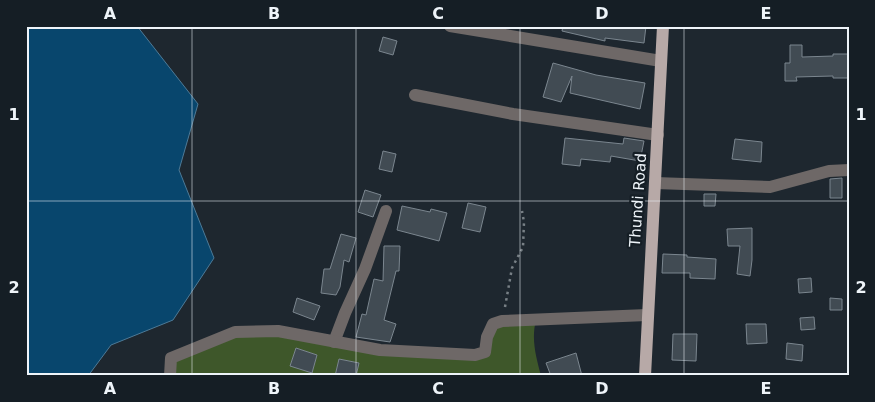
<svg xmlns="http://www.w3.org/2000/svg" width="875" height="402" viewBox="0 0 875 402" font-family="'DejaVu Sans',sans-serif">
	<rect width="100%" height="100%" fill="#1e272f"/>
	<!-- green -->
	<path fill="#3e572a" d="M536,320C531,340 536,356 541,376H170L171,358L235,332L334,342L485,352L493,324Z"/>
	<!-- water -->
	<polygon fill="#08466d" stroke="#4d7a97" points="26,26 137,26 198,104 179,170 214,258 173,320 111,345 88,376 26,376"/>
	<!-- building -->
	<g fill="#414b53" stroke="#7b868f">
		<polygon points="563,26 646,26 644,43 605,38 605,41 562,31"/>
		<polygon points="383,37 397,41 393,55 379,51"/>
		<polygon points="790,45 802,45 802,57 833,56 833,54 849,54 849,78 833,78 833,76 796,77 797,81 785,81 785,63 790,63"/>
		<polygon points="553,63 596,75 645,83 640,109 570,93 572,76 561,102 543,97"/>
		<polygon points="565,138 623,144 624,138 644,141 640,161 611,156 610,162 581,159 580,166 562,164"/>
		<polygon points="735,139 762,142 761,162 732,159"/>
		<polygon points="383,151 396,154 392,172 379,169"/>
		<polygon points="842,178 842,198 830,198 830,179"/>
		<polygon points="365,190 381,195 373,217 358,212"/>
		<polygon points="704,194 716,194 715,206 704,206"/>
		<polygon points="468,203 486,207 480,232 462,228"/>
		<polygon points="402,206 430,212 431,209 447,213 439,241 397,230"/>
		<polygon points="752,228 752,260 750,276 737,274 740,246 728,246 727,229"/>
		<polygon points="341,234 356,238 349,262 344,260 340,287 336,295 321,293 324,269 330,269"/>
		<polygon points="384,246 400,246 399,271 396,271 384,320 396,324 390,342 356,337 362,314 366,315 374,279 383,281"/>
		<polygon points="663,254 687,255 687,257 716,259 715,279 690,278 690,273 662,273"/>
		<polygon points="811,278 812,292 799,293 798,279"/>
		<polygon points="297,298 320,306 314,320 293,312"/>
		<polygon points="830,298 842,299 842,310 830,310"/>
		<polygon points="814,317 815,329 801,330 800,318"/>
		<polygon points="746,324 766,324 767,343 747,344"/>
		<polygon points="673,334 697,334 696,361 672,360"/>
		<polygon points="787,343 803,345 802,361 786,359"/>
		<polygon points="296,348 317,355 312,373 290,366"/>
		<polygon points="576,353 582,376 551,376 546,363"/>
		<polygon points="339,359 359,363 356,376 335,376"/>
	</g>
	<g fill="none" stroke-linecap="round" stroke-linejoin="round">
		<!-- path -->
		<polyline stroke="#788086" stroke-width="2.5" stroke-dasharray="2.5 4" stroke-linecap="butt" points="505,307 512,268 523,247 524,222 522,211"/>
		<!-- minor -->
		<g stroke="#6e6867" stroke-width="12">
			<polyline points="450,26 661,61"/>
			<polyline points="415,95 513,114 658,135"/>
			<polyline points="655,183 770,187 829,171 849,170"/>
			<polyline points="334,342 345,313 365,269 386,211"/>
			<polyline points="170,376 171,358 235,332 278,331 380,350 475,355 485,352 487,337 493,324 502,321 647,315"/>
		</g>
		<!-- major -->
		<polyline stroke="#b7a9a7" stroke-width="12" points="645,376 663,26"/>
	</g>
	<!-- grid -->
	<path fill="none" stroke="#eef4f9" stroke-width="1" stroke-opacity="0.55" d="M192,26V376M356,26V376M520,26V376M684,26V376M26,201H849"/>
	<g text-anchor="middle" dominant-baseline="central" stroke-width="4.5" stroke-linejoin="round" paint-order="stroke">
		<!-- street labels -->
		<g font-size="15" fill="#eef4f9" stroke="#151e25">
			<text transform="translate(638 200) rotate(-86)">Thundi Road</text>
		</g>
	</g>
	<!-- border -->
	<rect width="875" height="402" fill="none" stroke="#151e25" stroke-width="55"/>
	<rect x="28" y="28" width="820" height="346" fill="none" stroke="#eef4f9" stroke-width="2"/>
	<g font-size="16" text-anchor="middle" font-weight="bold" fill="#eef4f9">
		<text x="110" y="19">A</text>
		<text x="274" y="19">B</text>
		<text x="438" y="19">C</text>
		<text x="602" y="19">D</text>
		<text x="766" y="19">E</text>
		<text x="14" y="120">1</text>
		<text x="861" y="120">1</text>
		<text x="14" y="293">2</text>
		<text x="861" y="293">2</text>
		<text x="110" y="394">A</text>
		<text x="274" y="394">B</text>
		<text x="438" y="394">C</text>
		<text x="602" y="394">D</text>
		<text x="766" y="394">E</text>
	</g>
</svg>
